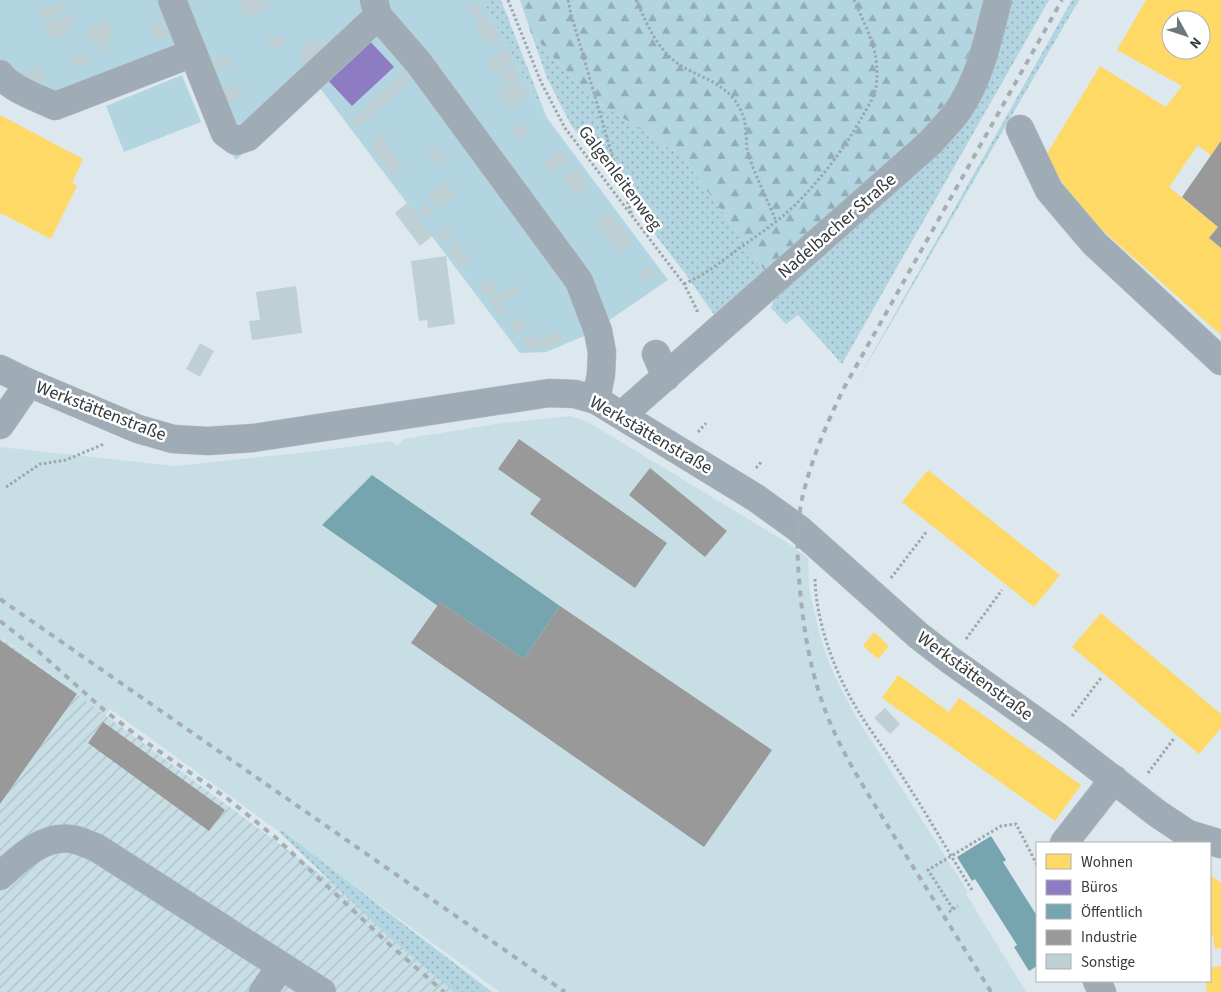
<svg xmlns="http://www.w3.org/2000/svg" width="1221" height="992" viewBox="0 0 1221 992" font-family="'Source Sans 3',sans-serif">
	<defs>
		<pattern id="industrial-furrows" width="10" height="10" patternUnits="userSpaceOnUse" patternTransform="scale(1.25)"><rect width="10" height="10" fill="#c8dee5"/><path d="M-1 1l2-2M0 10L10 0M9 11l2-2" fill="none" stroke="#acbfc6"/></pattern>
		<pattern id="grass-dots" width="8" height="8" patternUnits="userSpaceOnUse" patternTransform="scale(1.25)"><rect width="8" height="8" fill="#b2d5e1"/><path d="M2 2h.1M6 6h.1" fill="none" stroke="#91aeb8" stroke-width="1.8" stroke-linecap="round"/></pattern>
		<pattern id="forest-firs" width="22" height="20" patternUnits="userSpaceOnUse" patternTransform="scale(1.25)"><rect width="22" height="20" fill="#b2d5e1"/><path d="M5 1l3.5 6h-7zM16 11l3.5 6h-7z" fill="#91aeb8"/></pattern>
	</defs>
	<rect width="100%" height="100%" fill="#dce8ed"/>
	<!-- built -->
	<polygon fill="#c8dee5" points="571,416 588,422 788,543 808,558 809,587 814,612 825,653 839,685 856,717 968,892 966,894 1026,992 500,992 110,709 105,715 0,636 0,447 175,466 318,451 391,441 397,446 403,439 502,423"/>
	<!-- industrial -->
	<polygon fill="url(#industrial-furrows)" points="0,637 105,715 480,992 0,992"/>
	<!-- grass -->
	<g fill="url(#grass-dots)">
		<polygon points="482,0 501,0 547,118"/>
		<polygon points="1009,0 1049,0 842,364 798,315 786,324 771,308 775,298 896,188"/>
		<polygon points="1072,0 1079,0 852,390"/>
		<polygon points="531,33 589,96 682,156 765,271 715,316 684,272 571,125 547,78"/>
		<polygon points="281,830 492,992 454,992 388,936 279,832"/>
	</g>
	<!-- forest -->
	<path fill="url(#forest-firs)" d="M520,0H985C978,25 973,53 962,77C942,119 894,158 860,189C828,216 796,244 765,271L682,156L589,96L531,33Z"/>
	<!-- garden -->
	<g fill="#b2d5e1">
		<polygon points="0,0 482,0 547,118 668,280 589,334 546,352 520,353 317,84 236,160 217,132 187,60 53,111 0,82"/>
		<polygon points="182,75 201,122 124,152 106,106"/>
	</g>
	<!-- homes -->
	<g fill="#ffd966" fill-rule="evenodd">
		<path d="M1146,0H1221V141L1211,156L1198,145L1169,187L1218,227L1209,238L1221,248V335L1083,213L1045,157L1100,66L1166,107L1182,86L1117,50ZM1171,20H1201V50H1171Z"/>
		<polygon points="0,115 83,159 72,183 77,186 51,239 0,213"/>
		<polygon points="928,470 1060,575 1034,607 902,502"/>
		<polygon points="1101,613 1221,714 1221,728 1199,754 1072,647"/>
		<polygon points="874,632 889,646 878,659 863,646"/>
		<polygon points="898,675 949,712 959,698 1081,785 1055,821 882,698"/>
		<polygon points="1210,874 1221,883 1221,948 1215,949 1213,936 1210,934"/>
		<polygon points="1221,966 1221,992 1207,992 1206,981 1210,981 1210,968"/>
	</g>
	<!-- offices -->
	<polygon fill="#8e7cc3" points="366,37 394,67 352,106 324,76 338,72 356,56 351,50"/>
	<!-- public -->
	<g fill="#76a5af">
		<polygon points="372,475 560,606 524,659 440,602 438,606 322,525"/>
		<polygon points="991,836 1006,860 1003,862 1037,916 1037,966 1029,971 1014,947 1017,945 979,885 975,879 972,881 957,857"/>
	</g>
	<!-- industry -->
	<g fill="#999">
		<polygon points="1221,141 1221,248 1209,238 1218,227 1182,197"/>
		<polygon points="519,439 667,543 635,588 530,514 541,499 498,469"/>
		<polygon points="650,468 727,531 705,557 629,495"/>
		<polygon points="440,602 524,659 560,606 772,750 704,847 411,643"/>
		<polygon points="0,640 77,694 0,804"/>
		<polygon points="103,722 225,810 209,831 88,743"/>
	</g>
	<!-- building -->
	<g fill="#bed0d4">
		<polygon points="238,0 264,0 268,9 246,18"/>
		<polygon points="475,1 501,37 489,45 476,28 480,25 467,7"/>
		<polygon points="63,2 66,9 44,20 38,8 51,3 53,7"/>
		<polygon points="71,14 75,24 67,27 70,34 50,40 45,24"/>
		<polygon points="173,18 172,36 156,41 151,26"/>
		<polygon points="107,20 113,37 109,39 111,43 106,45 108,51 101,54 97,43 92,45 85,29"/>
		<polygon points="281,34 285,44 271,50 267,40"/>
		<polygon points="313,37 326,50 305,71 300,50"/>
		<polygon points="505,49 513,60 495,73 487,62"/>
		<polygon points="84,51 89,62 73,68 69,56"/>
		<polygon points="230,55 233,65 216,71 213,61"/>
		<polygon points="512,65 519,76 505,86 498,76"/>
		<polygon points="40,66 45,80 27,87 22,73"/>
		<polygon points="411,66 418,73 358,128 351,121"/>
		<polygon points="517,79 529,95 509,110 498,94"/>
		<polygon points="237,83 243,96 220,107 215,94"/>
		<polygon points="522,123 529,132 519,140 512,130"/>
		<polygon points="381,135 388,145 387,146 403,169 393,177 369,144"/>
		<polygon points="437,147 446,159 436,166 427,155"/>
		<polygon points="561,150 569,160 552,173 544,162"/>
		<polygon points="576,167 590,185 576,196 562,177"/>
		<polygon points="446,181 456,196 439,209 428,194"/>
		<polygon points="426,202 433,213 425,219 418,209"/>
		<polygon points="407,203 432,236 420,246 395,213"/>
		<polygon points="609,211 633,242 619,253 594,223"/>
		<polygon points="446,225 454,235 444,243 436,233"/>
		<polygon points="457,242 472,262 462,269 448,250"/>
		<polygon points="446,256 455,324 428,328 427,320 419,321 411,261"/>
		<polygon points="649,265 656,273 645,282 638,274"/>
		<polygon points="489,279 497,290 485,297 478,286"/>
		<polygon points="516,285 519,291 500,303 507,313 500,318 488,299 503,289 505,292"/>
		<polygon points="296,286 302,333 252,340 249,321 260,320 256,292"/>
		<polygon points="520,317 526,328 515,335 509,324"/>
		<polygon points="559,331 564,342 541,350 540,347 528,352 522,337 535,332 538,340"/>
		<polygon points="200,343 214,351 200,377 186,369"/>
		<polygon points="885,708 900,724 890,734 874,718"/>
	</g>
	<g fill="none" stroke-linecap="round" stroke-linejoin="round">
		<!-- minor casing -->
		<g stroke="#bcc5c8" stroke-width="29">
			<g id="minor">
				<polyline points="172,0 225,133 236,141 248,137 378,16"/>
				<polyline points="374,0 378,16 418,62 579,281 598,331 602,352 601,374 596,400"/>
				<path d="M0,74C11,89 38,98 55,106L193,53"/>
				<polyline points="1020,129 1049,190 1094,243 1221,361"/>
				<polyline points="656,354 666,377"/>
				<polyline points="0,369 29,383"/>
				<path d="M622,415L931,142C940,131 951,121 959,109C981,76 988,38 998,0"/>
				<polyline points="0,425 29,383 138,429 173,439 208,441 253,438 549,393 575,394 596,400 756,498 799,529 919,636 950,660 1057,736 1158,814 1188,834 1221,844"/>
				<polyline points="1064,843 1114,779"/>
				<path d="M0,876C20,858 43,835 71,839C80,840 89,845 97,848L322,992"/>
				<polyline points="1097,981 1102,992"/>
				<polyline points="263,992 281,966"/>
			</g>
		</g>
		<!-- path -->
		<g stroke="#9ca7ad" stroke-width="3" stroke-dasharray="2.5 2.5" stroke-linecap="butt">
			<polyline points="508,0 541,82 565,128 684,284 697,310 697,314"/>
			<polyline points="568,0 571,14 612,155 632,215"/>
			<path d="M636,0C647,24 657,50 680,65C697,76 718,81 732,97C742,109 746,120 746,135C747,141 746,148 748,154C756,177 767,199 776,221"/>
			<path d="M684,284C705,275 722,261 741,247C755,237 770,227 784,215C812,191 844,150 862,117C867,108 874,98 876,87C881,53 867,30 854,0"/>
			<polyline points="698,432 706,423"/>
			<polyline points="756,468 762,461"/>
			<polyline points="6,487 40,464 66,460 104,444"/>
			<polyline points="891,578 927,531"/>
			<path d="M815,579C816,617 830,659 848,693C862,720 881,744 898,770C924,809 947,850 972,890"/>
			<polyline points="966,639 1002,590"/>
			<polyline points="1072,716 1101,678"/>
			<polyline points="1148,773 1175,737"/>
			<polyline points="953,909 928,870 1001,826 1016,824 1037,865"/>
			<polyline points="949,912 958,906"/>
		</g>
		<!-- minor -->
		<use href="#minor" stroke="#9facb5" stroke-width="28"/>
		<!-- rail -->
		<g stroke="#a4aeb4" stroke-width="4" stroke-dasharray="6 6" stroke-linecap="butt">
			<polyline points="0,599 565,992"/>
			<polyline points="0,621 38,651 104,710 140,738 228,799 275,837 391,946 444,992"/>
			<path d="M991,992C958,938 924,885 891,831C868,794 843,756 827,715C811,675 804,633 800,590C797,560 796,528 802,499C811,460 827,422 845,386L1062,0"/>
		</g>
	</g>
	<g text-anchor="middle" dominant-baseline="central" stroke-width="5" stroke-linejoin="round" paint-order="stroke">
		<!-- street labels -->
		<g font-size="18" fill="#333b3e" stroke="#fff">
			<text transform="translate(620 178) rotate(53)">Galgenleitenweg</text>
			<text transform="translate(837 226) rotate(-41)">Nadelbacher Straße</text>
			<text transform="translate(101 411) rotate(21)">Werkstättenstraße</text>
			<text transform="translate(651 435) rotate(30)">Werkstättenstraße</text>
			<text transform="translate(975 676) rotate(36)">Werkstättenstraße</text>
		</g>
	</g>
	<!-- legend -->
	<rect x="1036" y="842" width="175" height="140" fill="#ffffff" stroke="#adb1b2"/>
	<rect x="1046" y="854" width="25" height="15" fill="#ffd966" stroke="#adb1b2"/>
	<text x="1081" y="867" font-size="15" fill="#333b3e">Wohnen</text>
	<rect x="1046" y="880" width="25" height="15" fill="#8e7cc3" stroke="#adb1b2"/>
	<text x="1081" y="892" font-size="15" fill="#333b3e">Büros</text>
	<rect x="1046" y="904" width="25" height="15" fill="#76a5af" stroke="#adb1b2"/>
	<text x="1081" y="917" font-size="15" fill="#333b3e">Öffentlich</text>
	<rect x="1046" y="930" width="25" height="15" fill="#999999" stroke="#adb1b2"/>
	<text x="1081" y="942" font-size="15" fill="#333b3e">Industrie</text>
	<rect x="1046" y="954" width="25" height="15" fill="#bed0d4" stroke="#adb1b2"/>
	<text x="1081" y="967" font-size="15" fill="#333b3e">Sonstige</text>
	<!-- north arrow -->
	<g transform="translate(1186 35) rotate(130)"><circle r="24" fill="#ffffff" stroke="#adb1b2"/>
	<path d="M0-4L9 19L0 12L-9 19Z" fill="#6e787b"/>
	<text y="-8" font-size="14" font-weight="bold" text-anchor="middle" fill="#333b3e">N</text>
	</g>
</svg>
